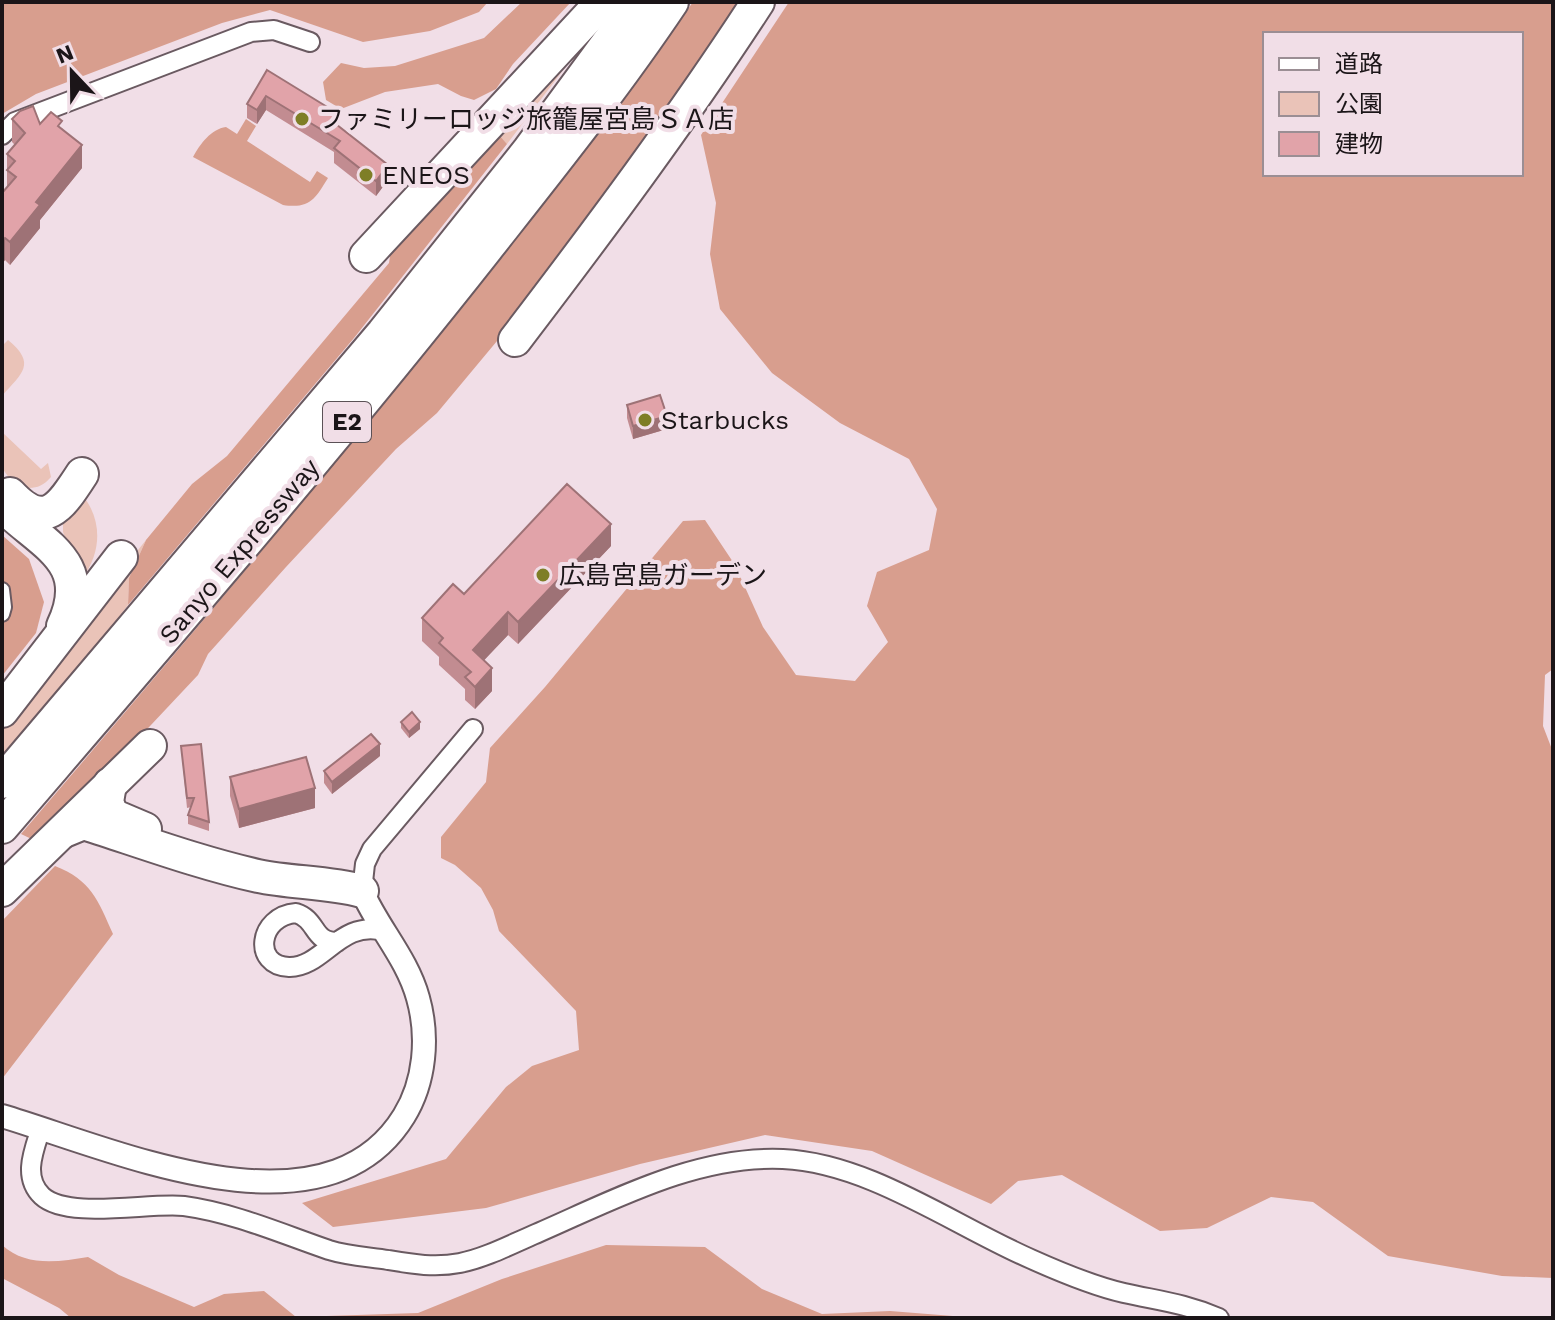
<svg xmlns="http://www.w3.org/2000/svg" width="1555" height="1320" viewBox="0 0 1555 1320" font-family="'Work Sans','Noto Sans JP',sans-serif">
	<rect width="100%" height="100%" fill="#f1dee7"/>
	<!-- green -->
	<g fill="#eac3b8">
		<polygon points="564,56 570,61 507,144 500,136 488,138"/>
		<path d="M8,340C37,364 22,373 2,396L4,373L2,370V346Z"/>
		<path d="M2,432L41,469L48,463L51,477C40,490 30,489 15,486L2,468Z"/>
		<path d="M81,493C103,520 102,551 82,579L63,532V517Z"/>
		<polygon points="146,540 129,578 128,605 69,683 2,759 2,720"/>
	</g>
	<!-- forest -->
	<g fill="#d89e8e" fill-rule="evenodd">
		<polygon points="2,2 488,2 479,12 430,31 363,42 270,10 222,23 36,94 2,114"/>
		<polygon points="522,2 571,2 513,64 496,89 474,100 461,96 438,84 385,92 341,109 326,100 323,82 341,63 364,68 395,66 484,38"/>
		<path d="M693,2H749L650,146L497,341L437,413L396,449L286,567L208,654L198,675L40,843L21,834C253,563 484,292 693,2Z"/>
		<path d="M789,2H1553V669L1545,675L1543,726L1553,752V1278L1502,1276L1388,1256L1313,1202L1271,1197L1207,1228L1160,1231L1062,1175L1018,1181L991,1204L872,1151L765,1135L640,1164L486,1208L333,1227L302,1203L446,1159L506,1087L532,1066L579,1050L576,1011L499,931L493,910L481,888L455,865L441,858V837L486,782L490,748L545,687L683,521L705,520L735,565L763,627L796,675L855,681L888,642L867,606L877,572L929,550L937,509L909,459L840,423L772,373L720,309L710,254L716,203L701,135ZM1521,34V174H1265V34Z"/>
		<path d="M246,119L256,126L247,141L310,182L317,171L328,178C315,199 310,209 283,205L193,157C200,144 211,129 226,127L237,134Z"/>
		<polygon points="500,136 507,144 354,338 128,605 129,578 146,540 192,484 227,456 389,263 392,243 488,138"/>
		<polygon points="2,535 29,559 44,602 36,633 2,676"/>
		<path d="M55,866C91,880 98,900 113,934L2,1079V921Z"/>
		<path d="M2,1245C26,1267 58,1262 88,1257L119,1275L194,1307L224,1294L264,1291L296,1317L418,1313L502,1279L606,1245L705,1247L762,1289L822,1314L890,1311L978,1318H71L59,1308L2,1278Z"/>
	</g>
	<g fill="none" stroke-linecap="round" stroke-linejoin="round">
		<!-- pedestrian casing -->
		<g stroke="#6a5a61" stroke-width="18">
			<polyline id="pedestrian" points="2,590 4,607 2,614"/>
		</g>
		<!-- minor casing -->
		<g stroke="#6a5a61" stroke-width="22">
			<g id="minor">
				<polyline points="2,135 15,122 251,32 274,30 310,42"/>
				<polyline points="362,891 365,864 372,849 473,729"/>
				<path d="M337,942C312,942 318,920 296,913C258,916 252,966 289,967C323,968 340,919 384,931"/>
				<path d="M41,1128C34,1150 22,1177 42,1196C68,1220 150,1202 184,1206C235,1213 282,1234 329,1250C348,1256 369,1257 388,1260C412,1264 435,1268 460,1263C485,1258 510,1245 533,1235C612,1201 695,1155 783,1159C869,1163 953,1225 1031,1259C1060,1272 1093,1286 1124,1293C1160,1301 1184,1303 1219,1318"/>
			</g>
		</g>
		<!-- tertiary casing -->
		<g stroke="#6a5a61" stroke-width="26">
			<path id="tertiary" d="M2,1116C111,1148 324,1246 404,1116C425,1082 429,1037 418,998C407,958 378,928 362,891"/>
		</g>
		<!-- motorway casing -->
		<g stroke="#6a5a61" stroke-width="36">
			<g id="motorway">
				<polyline points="366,256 602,2"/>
				<path d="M515,340C599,230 682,119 758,2"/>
				<path d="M10,494C45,531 60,508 82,474"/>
				<path d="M2,505C40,544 94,560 63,626"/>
				<polyline points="2,711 121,557"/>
				<polyline points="2,782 383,333 529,150 638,2"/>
				<polyline points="110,784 107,802 112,815 145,829"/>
				<path d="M2,827C166,636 331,446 487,248C550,168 615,87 672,2"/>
				<path d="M64,831L81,824H87C143,842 200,863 258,876C292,883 328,882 362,891"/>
				<polyline points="2,890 150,746"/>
			</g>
		</g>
		<!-- pedestrian -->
		<use href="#pedestrian" stroke="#fff" stroke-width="14"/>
		<!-- minor -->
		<use href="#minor" stroke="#fff" stroke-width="18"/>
		<!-- tertiary -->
		<use href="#tertiary" stroke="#fff" stroke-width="22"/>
		<!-- motorway -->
		<use href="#motorway" stroke="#fff" stroke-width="32"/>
	</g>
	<!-- wall -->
	<g fill="#c28c91">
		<polygon points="267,70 337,125 388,180 376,196 334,163 334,152 266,110 257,124 247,118 247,104"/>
		<polygon points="12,119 62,128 82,168 40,220 40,228 10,265 5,260 2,264 2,193 7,188 7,154 15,145 12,142"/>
		<polygon points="627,405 667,429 633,439 627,418"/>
		<polygon points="611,546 518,644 508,635 484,660 492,691 475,709 465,700 465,689 439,665 439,657 422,641 422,618"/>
		<polygon points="401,722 420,729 409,738 401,728"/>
		<polygon points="181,746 209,822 209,831 188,824 188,815 191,807 187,808"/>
		<polygon points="380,756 332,794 324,783 324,771"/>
		<polygon points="230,777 315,808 239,828 230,796"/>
	</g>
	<!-- shaded-wall -->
	<g fill="#9e7276">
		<polygon points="266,96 266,110 257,124 257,110"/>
		<polygon points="337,113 337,127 332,121"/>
		<polygon points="82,145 82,168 40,220 40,228 10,265 10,242 36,202"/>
		<polygon points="388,165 388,180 376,196 376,181"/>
		<polygon points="5,238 5,260 2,264 2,241"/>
		<polygon points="667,416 667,429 633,439 633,426"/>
		<polygon points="611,524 611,546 518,644 518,622"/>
		<polygon points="508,612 508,635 473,672 473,650"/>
		<polygon points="492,668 492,691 475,709 475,687"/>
		<polygon points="420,722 420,729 409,738 409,732"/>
		<polygon points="380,744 380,756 332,794 332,782"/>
		<polygon points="315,788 315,808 239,828 239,809"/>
	</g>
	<!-- building -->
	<g fill="#e1a3a9" stroke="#9e7276" stroke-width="2">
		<polygon points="267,70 337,113 332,121 388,165 376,181 334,148 340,141 266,96 257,110 247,104"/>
		<polygon points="33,106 40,124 51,112 62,121 58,126 82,145 36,202 40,205 10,242 5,238 2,241 2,193 16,177 7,170 15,161 7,154 25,133 12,119 20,111"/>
		<polygon points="660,395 667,416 633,426 627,405"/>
		<polygon points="567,484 611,524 518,622 508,612 473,650 492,668 475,687 465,677 471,672 439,643 443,638 422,618 453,584 464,594"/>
		<polygon points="412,712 420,722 409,732 401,722"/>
		<polygon points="371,734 380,744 332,782 324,771"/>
		<polygon points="201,744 209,822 188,815 194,798 187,798 181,746"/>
		<polygon points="306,757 315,788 239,809 230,777"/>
	</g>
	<!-- markers -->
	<g fill="#7e7e26" stroke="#f1dee7" stroke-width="3">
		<circle cx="302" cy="119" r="8"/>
		<circle cx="366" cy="175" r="8"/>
		<circle cx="645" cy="420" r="8"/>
		<circle cx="543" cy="575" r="8"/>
	</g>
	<g text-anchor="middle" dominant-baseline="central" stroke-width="8" stroke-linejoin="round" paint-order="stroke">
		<!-- shield labels -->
		<rect fill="#f1dee7" stroke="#5b5156" stroke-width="2" x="323" y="402" width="48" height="40" rx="6"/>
		<g font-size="24" font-weight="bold" fill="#1b1518">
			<text x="347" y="422">E2</text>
		</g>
		<!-- poi labels -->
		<g font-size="26" fill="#1b1518" stroke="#f1dee7" text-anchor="start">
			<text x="318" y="119">ファミリーロッジ旅籠屋宮島ＳＡ店</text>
			<text x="382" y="175">ENEOS</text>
			<text x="661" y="420">Starbucks</text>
			<text x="559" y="575">広島宮島ガーデン</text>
		</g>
		<!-- street labels -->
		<g font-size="26" fill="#1b1518" stroke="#f1dee7">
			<text transform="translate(239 551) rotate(-50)">Sanyo Expressway</text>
		</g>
	</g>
	<!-- border -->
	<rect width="1555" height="1320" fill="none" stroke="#1b1518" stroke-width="8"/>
	<!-- legend -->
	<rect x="1263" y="32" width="260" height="144" fill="#f1dee7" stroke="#9b8e94" stroke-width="2"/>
	<rect x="1279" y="58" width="40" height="12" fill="#ffffff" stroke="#9b8e94" stroke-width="2"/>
	<text x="1335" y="72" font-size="24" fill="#1b1518">道路</text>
	<rect x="1279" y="92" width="40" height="24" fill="#eac3b8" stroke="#9b8e94" stroke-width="2"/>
	<text x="1335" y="112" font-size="24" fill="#1b1518">公園</text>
	<rect x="1279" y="132" width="40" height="24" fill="#e1a3a9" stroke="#9b8e94" stroke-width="2"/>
	<text x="1335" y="152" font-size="24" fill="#1b1518">建物</text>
	<!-- north arrow -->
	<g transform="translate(72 72) rotate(338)" stroke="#f1dee7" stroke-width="6" paint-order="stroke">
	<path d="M0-6L14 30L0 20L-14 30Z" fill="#1b1518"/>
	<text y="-12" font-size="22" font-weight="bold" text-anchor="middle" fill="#1b1518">N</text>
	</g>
</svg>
